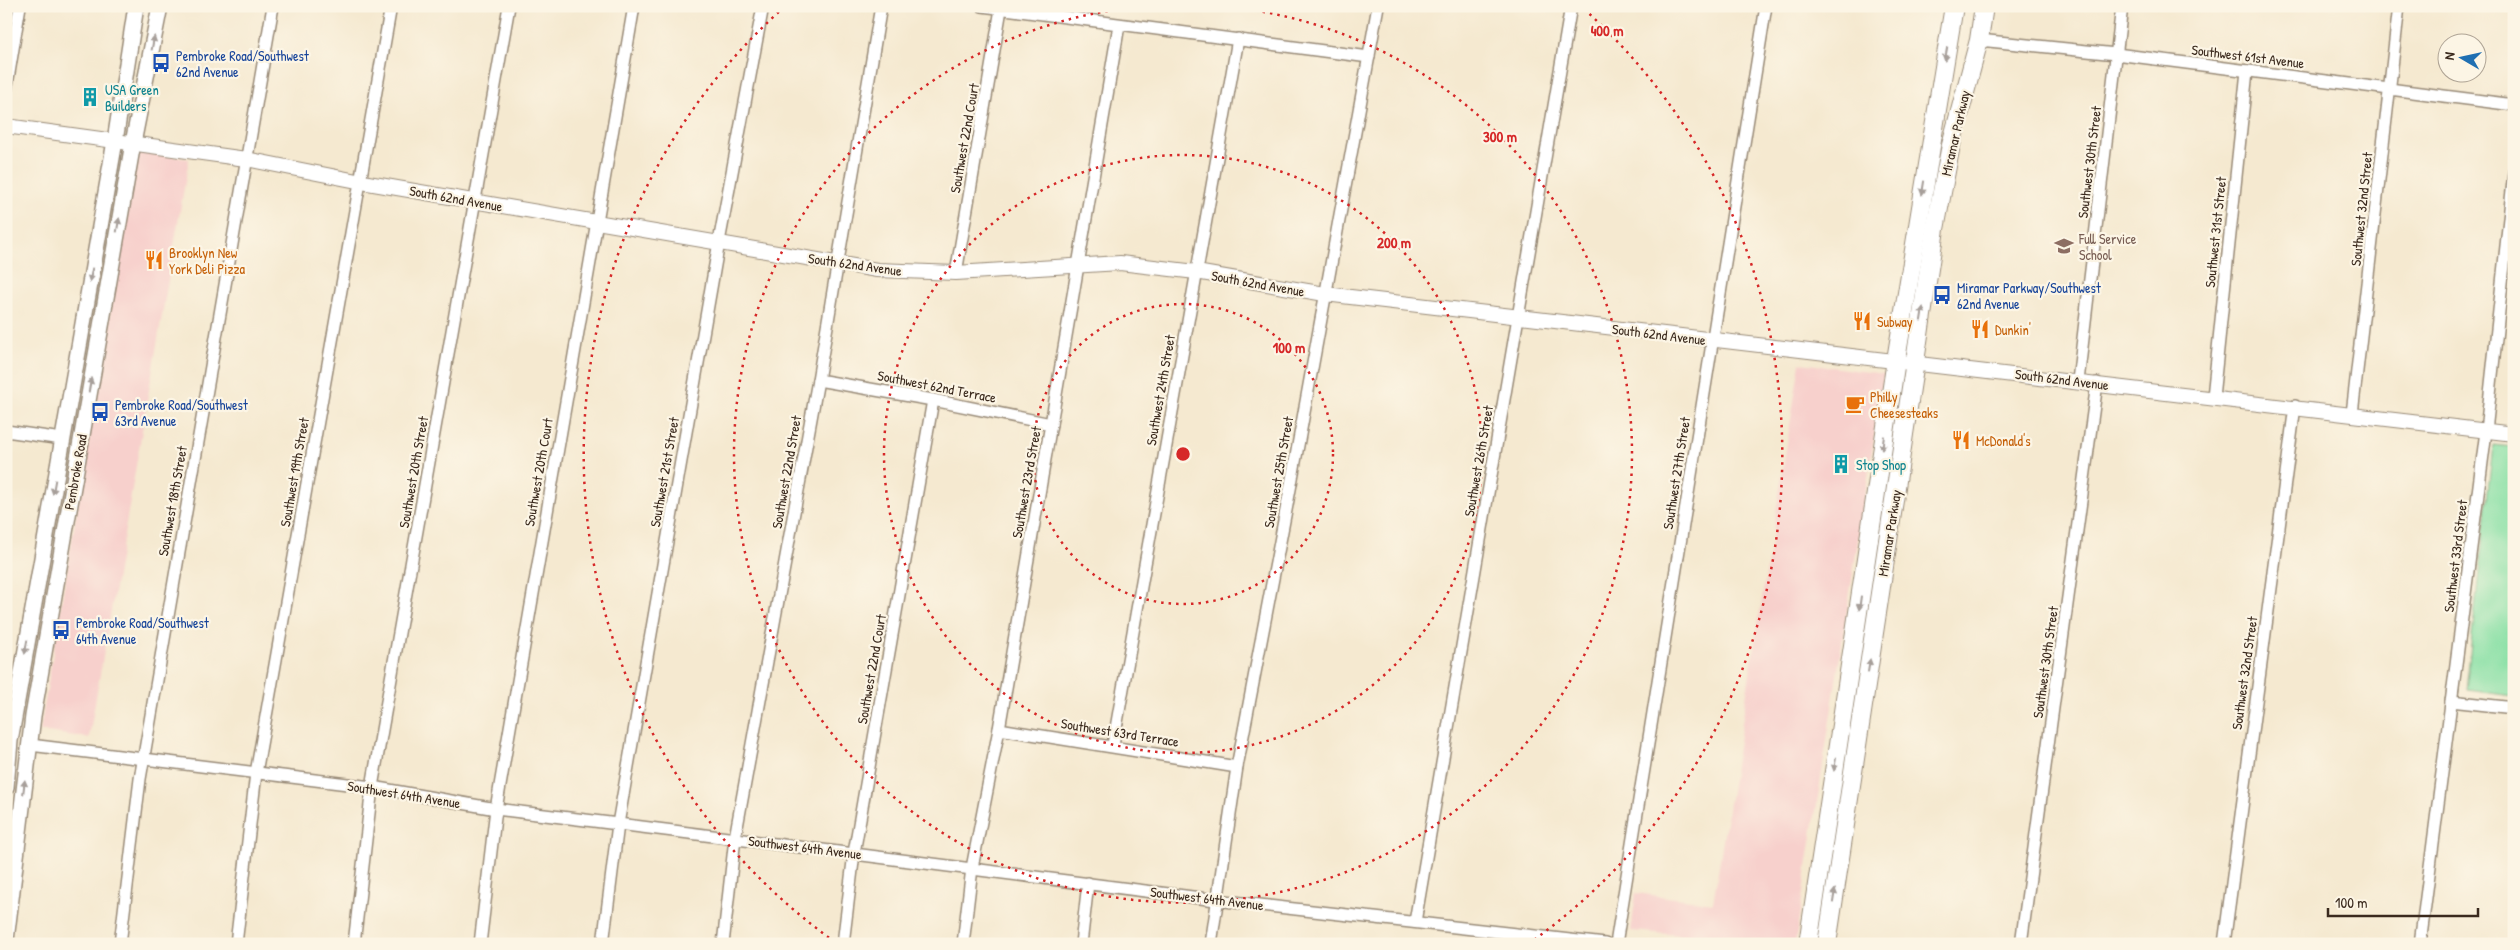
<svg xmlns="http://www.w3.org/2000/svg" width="2520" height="950" viewBox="0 0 2520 950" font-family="'Patrick Hand',sans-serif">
	<rect width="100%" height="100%" fill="#fcf5e5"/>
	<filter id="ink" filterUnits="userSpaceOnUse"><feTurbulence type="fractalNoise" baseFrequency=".02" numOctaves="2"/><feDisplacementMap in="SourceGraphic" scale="10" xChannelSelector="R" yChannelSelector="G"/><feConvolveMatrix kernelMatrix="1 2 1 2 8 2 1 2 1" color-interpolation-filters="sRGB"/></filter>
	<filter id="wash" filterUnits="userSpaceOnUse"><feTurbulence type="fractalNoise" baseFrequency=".0096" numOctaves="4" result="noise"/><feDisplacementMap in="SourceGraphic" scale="20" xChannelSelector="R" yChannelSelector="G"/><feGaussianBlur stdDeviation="1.12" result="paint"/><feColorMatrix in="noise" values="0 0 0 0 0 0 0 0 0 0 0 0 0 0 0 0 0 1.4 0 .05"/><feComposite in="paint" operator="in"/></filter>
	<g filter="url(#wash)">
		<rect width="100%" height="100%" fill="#f5e9d0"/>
		<!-- built -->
		<g fill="#f7d0cc">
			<polygon points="137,151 189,159 89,738 40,731"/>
			<polygon points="1800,363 1884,374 1795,944 1631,931 1636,893 1713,903"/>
		</g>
		<!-- green -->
		<polygon fill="#88e0a5" stroke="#628562" points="2493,445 2514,447 2514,696 2466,690"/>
	</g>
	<g filter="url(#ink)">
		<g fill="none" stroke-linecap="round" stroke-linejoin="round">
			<!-- minor casing -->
			<g stroke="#988a77" stroke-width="14">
				<g id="minor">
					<polyline points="982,6 1369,57"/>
					<polyline points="1979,40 2116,54 2514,105"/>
					<polyline points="6,91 20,6"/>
					<polyline points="956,273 1001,9"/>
					<polyline points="818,380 933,400 1051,424"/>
					<polyline points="2078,381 2122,6"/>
					<polyline points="2213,397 2247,71"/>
					<polyline points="2352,414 2399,6"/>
					<polyline points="6,431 62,439"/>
					<polyline points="2451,701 2514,708"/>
					<polyline points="999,729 1237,767"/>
					<polyline points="30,745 372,787 496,809 618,824 1216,900 1605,944"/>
					<polyline points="1113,745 1238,39"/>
					<polyline points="1415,922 1571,6"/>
					<polyline points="120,944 140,779 273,6"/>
					<polyline points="236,944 256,773 391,6"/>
					<polyline points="354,944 372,787 509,6"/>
					<polyline points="480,944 496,809 634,6"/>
					<polyline points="603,944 618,824 719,242 763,6"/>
					<polyline points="723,944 735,838 818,380 881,6"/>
					<polyline points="843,944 854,853 933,400"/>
					<polyline points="963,944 972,868 999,729 1119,25"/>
					<polyline points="1081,944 1088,883"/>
					<polyline points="1211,944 1237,767 1291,484 1378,6"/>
					<polyline points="1616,944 1766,6"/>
					<polyline points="2021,944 2097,383"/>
					<polyline points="2224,944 2295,406"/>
					<polyline points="2420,944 2486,431 2514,172"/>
				</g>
			</g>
			<!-- tertiary casing -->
			<g stroke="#988a77" stroke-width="16">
				<polyline id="tertiary" points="6,126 246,159 362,182 877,270 956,273 1120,263 1196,272 1325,294 2514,434"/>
			</g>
			<!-- secondary casing -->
			<g stroke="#988a77" stroke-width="18">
				<g id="secondary">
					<polyline points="6,787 10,741 115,141 136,6"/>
					<polyline points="6,940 33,716 133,143 160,6"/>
				</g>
			</g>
			<!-- primary casing -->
			<g stroke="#988a77" stroke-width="20">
				<g id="primary">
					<polyline points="1808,944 1896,360 1954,6"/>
					<polyline points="1827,944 1935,229 1951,145 1979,40 1984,6"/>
				</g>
			</g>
			<!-- minor -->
			<use href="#minor" stroke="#fff" stroke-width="11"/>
			<!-- tertiary -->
			<use href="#tertiary" stroke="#fff" stroke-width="14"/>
			<!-- secondary -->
			<use href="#secondary" stroke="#fff" stroke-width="15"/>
			<!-- primary -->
			<use href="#primary" stroke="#fff" stroke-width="18"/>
		</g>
		<!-- one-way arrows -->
		<defs><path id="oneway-solid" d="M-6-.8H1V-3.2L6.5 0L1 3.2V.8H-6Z" transform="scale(1.25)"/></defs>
		<g fill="#a79f9a">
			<use href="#oneway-solid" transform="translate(153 43) rotate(-79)"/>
			<use href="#oneway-solid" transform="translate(1946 54) rotate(100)"/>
			<use href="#oneway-solid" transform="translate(1923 188) rotate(99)"/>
			<use href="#oneway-solid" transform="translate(118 225) rotate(-80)"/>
			<use href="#oneway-solid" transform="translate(91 275) rotate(100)"/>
			<use href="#oneway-solid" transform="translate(1922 314) rotate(-81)"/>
			<use href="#oneway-solid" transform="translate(90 385) rotate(-80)"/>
			<use href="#oneway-solid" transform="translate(1883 443) rotate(98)"/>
			<use href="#oneway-solid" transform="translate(54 487) rotate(100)"/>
			<use href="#oneway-solid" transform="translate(1860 603) rotate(98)"/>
			<use href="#oneway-solid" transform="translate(26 647) rotate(100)"/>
			<use href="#oneway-solid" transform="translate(1869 666) rotate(-81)"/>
			<use href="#oneway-solid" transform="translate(1835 764) rotate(99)"/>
			<use href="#oneway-solid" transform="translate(24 787) rotate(-83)"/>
			<use href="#oneway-solid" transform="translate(1834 896) rotate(-81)"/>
		</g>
	</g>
	<!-- distance rings -->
	<g fill="none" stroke="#d62828" stroke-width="2.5" stroke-dasharray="2.5 5">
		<circle cx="1183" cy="454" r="150"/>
		<circle cx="1183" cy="454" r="299"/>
		<path d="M1218 6A449 449 0 1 1 1148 6"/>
		<path d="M835 942A599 599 0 0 1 782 9M1584 9A599 599 0 0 1 1531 942"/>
	</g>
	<!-- icons -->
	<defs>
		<g id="bus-bare" transform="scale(1.5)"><path d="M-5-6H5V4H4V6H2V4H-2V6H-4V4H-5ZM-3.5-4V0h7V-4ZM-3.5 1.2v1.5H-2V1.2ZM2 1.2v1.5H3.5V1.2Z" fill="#1a4fb4" stroke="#fcf5e5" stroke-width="2.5" paint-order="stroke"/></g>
		<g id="building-bare" transform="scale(1.5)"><path d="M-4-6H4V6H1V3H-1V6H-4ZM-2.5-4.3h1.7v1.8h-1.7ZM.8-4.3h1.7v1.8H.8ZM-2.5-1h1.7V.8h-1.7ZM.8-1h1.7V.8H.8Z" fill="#0f9aa8" stroke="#fcf5e5" stroke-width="2.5" paint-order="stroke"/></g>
		<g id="school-bare" transform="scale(1.5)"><path d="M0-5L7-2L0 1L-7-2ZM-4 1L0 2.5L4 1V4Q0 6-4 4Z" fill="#8d6e63" stroke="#fcf5e5" stroke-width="2.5" paint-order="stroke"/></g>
		<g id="restaurant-bare" transform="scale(1.5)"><path d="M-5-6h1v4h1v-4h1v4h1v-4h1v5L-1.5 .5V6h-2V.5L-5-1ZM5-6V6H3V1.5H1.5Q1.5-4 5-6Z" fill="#e8710a" stroke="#fcf5e5" stroke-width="2.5" paint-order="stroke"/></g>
		<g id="cafe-bare" transform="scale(1.5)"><path d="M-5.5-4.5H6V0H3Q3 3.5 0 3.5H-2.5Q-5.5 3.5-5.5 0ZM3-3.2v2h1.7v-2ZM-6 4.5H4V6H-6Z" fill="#e8710a" stroke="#fcf5e5" stroke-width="2.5" paint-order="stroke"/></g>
	</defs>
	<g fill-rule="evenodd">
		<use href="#bus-bare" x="161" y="63"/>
		<use href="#building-bare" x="90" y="97"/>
		<use href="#school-bare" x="2064" y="246"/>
		<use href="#restaurant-bare" x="154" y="260"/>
		<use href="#bus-bare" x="1942" y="295"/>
		<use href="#restaurant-bare" x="1862" y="321"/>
		<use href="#restaurant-bare" x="1980" y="329"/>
		<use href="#cafe-bare" x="1855" y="404"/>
		<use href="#bus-bare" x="100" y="412"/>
		<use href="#restaurant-bare" x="1961" y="440"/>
		<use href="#building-bare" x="1841" y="464"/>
		<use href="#bus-bare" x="61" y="630"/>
	</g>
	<g text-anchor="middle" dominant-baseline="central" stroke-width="4.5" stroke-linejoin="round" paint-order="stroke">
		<!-- transit labels -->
		<g font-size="14" fill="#164399" stroke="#fcf5e5" text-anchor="start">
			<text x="176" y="55">Pembroke Road/Southwest<tspan x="176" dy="16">62nd Avenue</tspan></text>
			<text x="1957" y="287">Miramar Parkway/Southwest<tspan x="1957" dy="16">62nd Avenue</tspan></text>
			<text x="115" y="404">Pembroke Road/Southwest<tspan x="115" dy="16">63rd Avenue</tspan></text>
			<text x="76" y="622">Pembroke Road/Southwest<tspan x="76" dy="16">64th Avenue</tspan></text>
		</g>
		<!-- street labels -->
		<g font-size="14" fill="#3b2a1e" stroke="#fcf5e5">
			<text transform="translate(2248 56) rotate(7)">Southwest 61st Avenue</text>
			<text transform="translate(1955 133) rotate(-77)">Miramar Parkway</text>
			<text transform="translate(964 138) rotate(-80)">Southwest 22nd Court</text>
			<text transform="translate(2089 162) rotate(-83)">Southwest 30th Street</text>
			<text transform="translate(456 198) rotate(10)">South 62nd Avenue</text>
			<text transform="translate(2361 209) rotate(-84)">Southwest 32nd Street</text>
			<text transform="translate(2215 232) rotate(-84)">Southwest 31st Street</text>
			<text transform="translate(855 264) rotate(8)">South 62nd Avenue</text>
			<text transform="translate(1258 283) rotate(10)">South 62nd Avenue</text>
			<text transform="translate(1659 334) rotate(7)">South 62nd Avenue</text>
			<text transform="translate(2062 379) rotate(7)">South 62nd Avenue</text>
			<text transform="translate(937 386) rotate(11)">Southwest 62nd Terrace</text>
			<text transform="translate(1160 390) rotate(-80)">Southwest 24th Street</text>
			<text transform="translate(1478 461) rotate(-80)">Southwest 26th Street</text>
			<text transform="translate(75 472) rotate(-80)">Pembroke Road</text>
			<text transform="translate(294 472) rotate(-80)">Southwest 19th Street</text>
			<text transform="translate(413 472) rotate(-80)">Southwest 20th Street</text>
			<text transform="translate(538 472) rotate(-80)">Southwest 20th Court</text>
			<text transform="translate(664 472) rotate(-80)">Southwest 21st Street</text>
			<text transform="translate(786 472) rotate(-80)">Southwest 22nd Street</text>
			<text transform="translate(1278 472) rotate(-80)">Southwest 25th Street</text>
			<text transform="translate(1676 473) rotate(-81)">Southwest 27th Street</text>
			<text transform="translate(1026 482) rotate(-80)">Southwest 23rd Street</text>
			<text transform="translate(172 501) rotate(-80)">Southwest 18th Street</text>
			<text transform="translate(1889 533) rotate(-81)">Miramar Parkway</text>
			<text transform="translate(2455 556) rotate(-83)">Southwest 33rd Street</text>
			<text transform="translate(2045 662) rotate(-82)">Southwest 30th Street</text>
			<text transform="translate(871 669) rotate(-80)">Southwest 22nd Court</text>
			<text transform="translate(2244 673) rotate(-82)">Southwest 32nd Street</text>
			<text transform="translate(1120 732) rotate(9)">Southwest 63rd Terrace</text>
			<text transform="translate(404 794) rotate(9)">Southwest 64th Avenue</text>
			<text transform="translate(805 847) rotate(7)">Southwest 64th Avenue</text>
			<text transform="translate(1207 898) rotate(7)">Southwest 64th Avenue</text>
		</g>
		<!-- culture labels -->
		<g font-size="14" fill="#0d838f" stroke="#fcf5e5" text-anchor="start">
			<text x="105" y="89">USA Green<tspan x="105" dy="16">Builders</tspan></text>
			<text x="1856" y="464">Stop Shop</text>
		</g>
		<!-- education labels -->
		<g font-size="14" fill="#785e54" stroke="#fcf5e5" text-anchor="start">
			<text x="2079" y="238">Full Service<tspan x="2079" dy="16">School</tspan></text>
		</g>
		<!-- food labels -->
		<g font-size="14" fill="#c56008" stroke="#fcf5e5" text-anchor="start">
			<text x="169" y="252">Brooklyn New<tspan x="169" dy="16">York Deli Pizza</tspan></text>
			<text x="1877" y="321">Subway</text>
			<text x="1995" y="329">Dunkin'</text>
			<text x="1870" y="396">Philly<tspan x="1870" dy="16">Cheesesteaks</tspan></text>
			<text x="1976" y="440">McDonald's</text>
		</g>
	</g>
	<circle cx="1183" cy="454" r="8" fill="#d62828" stroke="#fcf5e5" stroke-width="2.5"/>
	<g font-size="15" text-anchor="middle" font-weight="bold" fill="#d62828" stroke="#fcf5e5" stroke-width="4.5" stroke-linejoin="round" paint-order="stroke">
		<text x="1607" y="36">400 m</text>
		<text x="1500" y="142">300 m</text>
		<text x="1394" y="248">200 m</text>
		<text x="1289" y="353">100 m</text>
	</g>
	<!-- margin -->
	<rect width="2520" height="950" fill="none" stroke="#fcf5e5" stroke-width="25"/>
	<!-- north arrow -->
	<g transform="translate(2462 58) rotate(279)"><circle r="24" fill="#fcf5e5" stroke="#afa495"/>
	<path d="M0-4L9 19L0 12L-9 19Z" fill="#1f6fb2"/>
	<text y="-8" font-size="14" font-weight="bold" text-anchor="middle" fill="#3b2a1e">N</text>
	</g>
	<!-- scale -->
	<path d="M2328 908v8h150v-8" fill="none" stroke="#3b2a1e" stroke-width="2.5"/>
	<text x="2335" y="908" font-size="15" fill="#3b2a1e" stroke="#fcf5e5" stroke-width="4" paint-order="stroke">100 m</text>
</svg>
